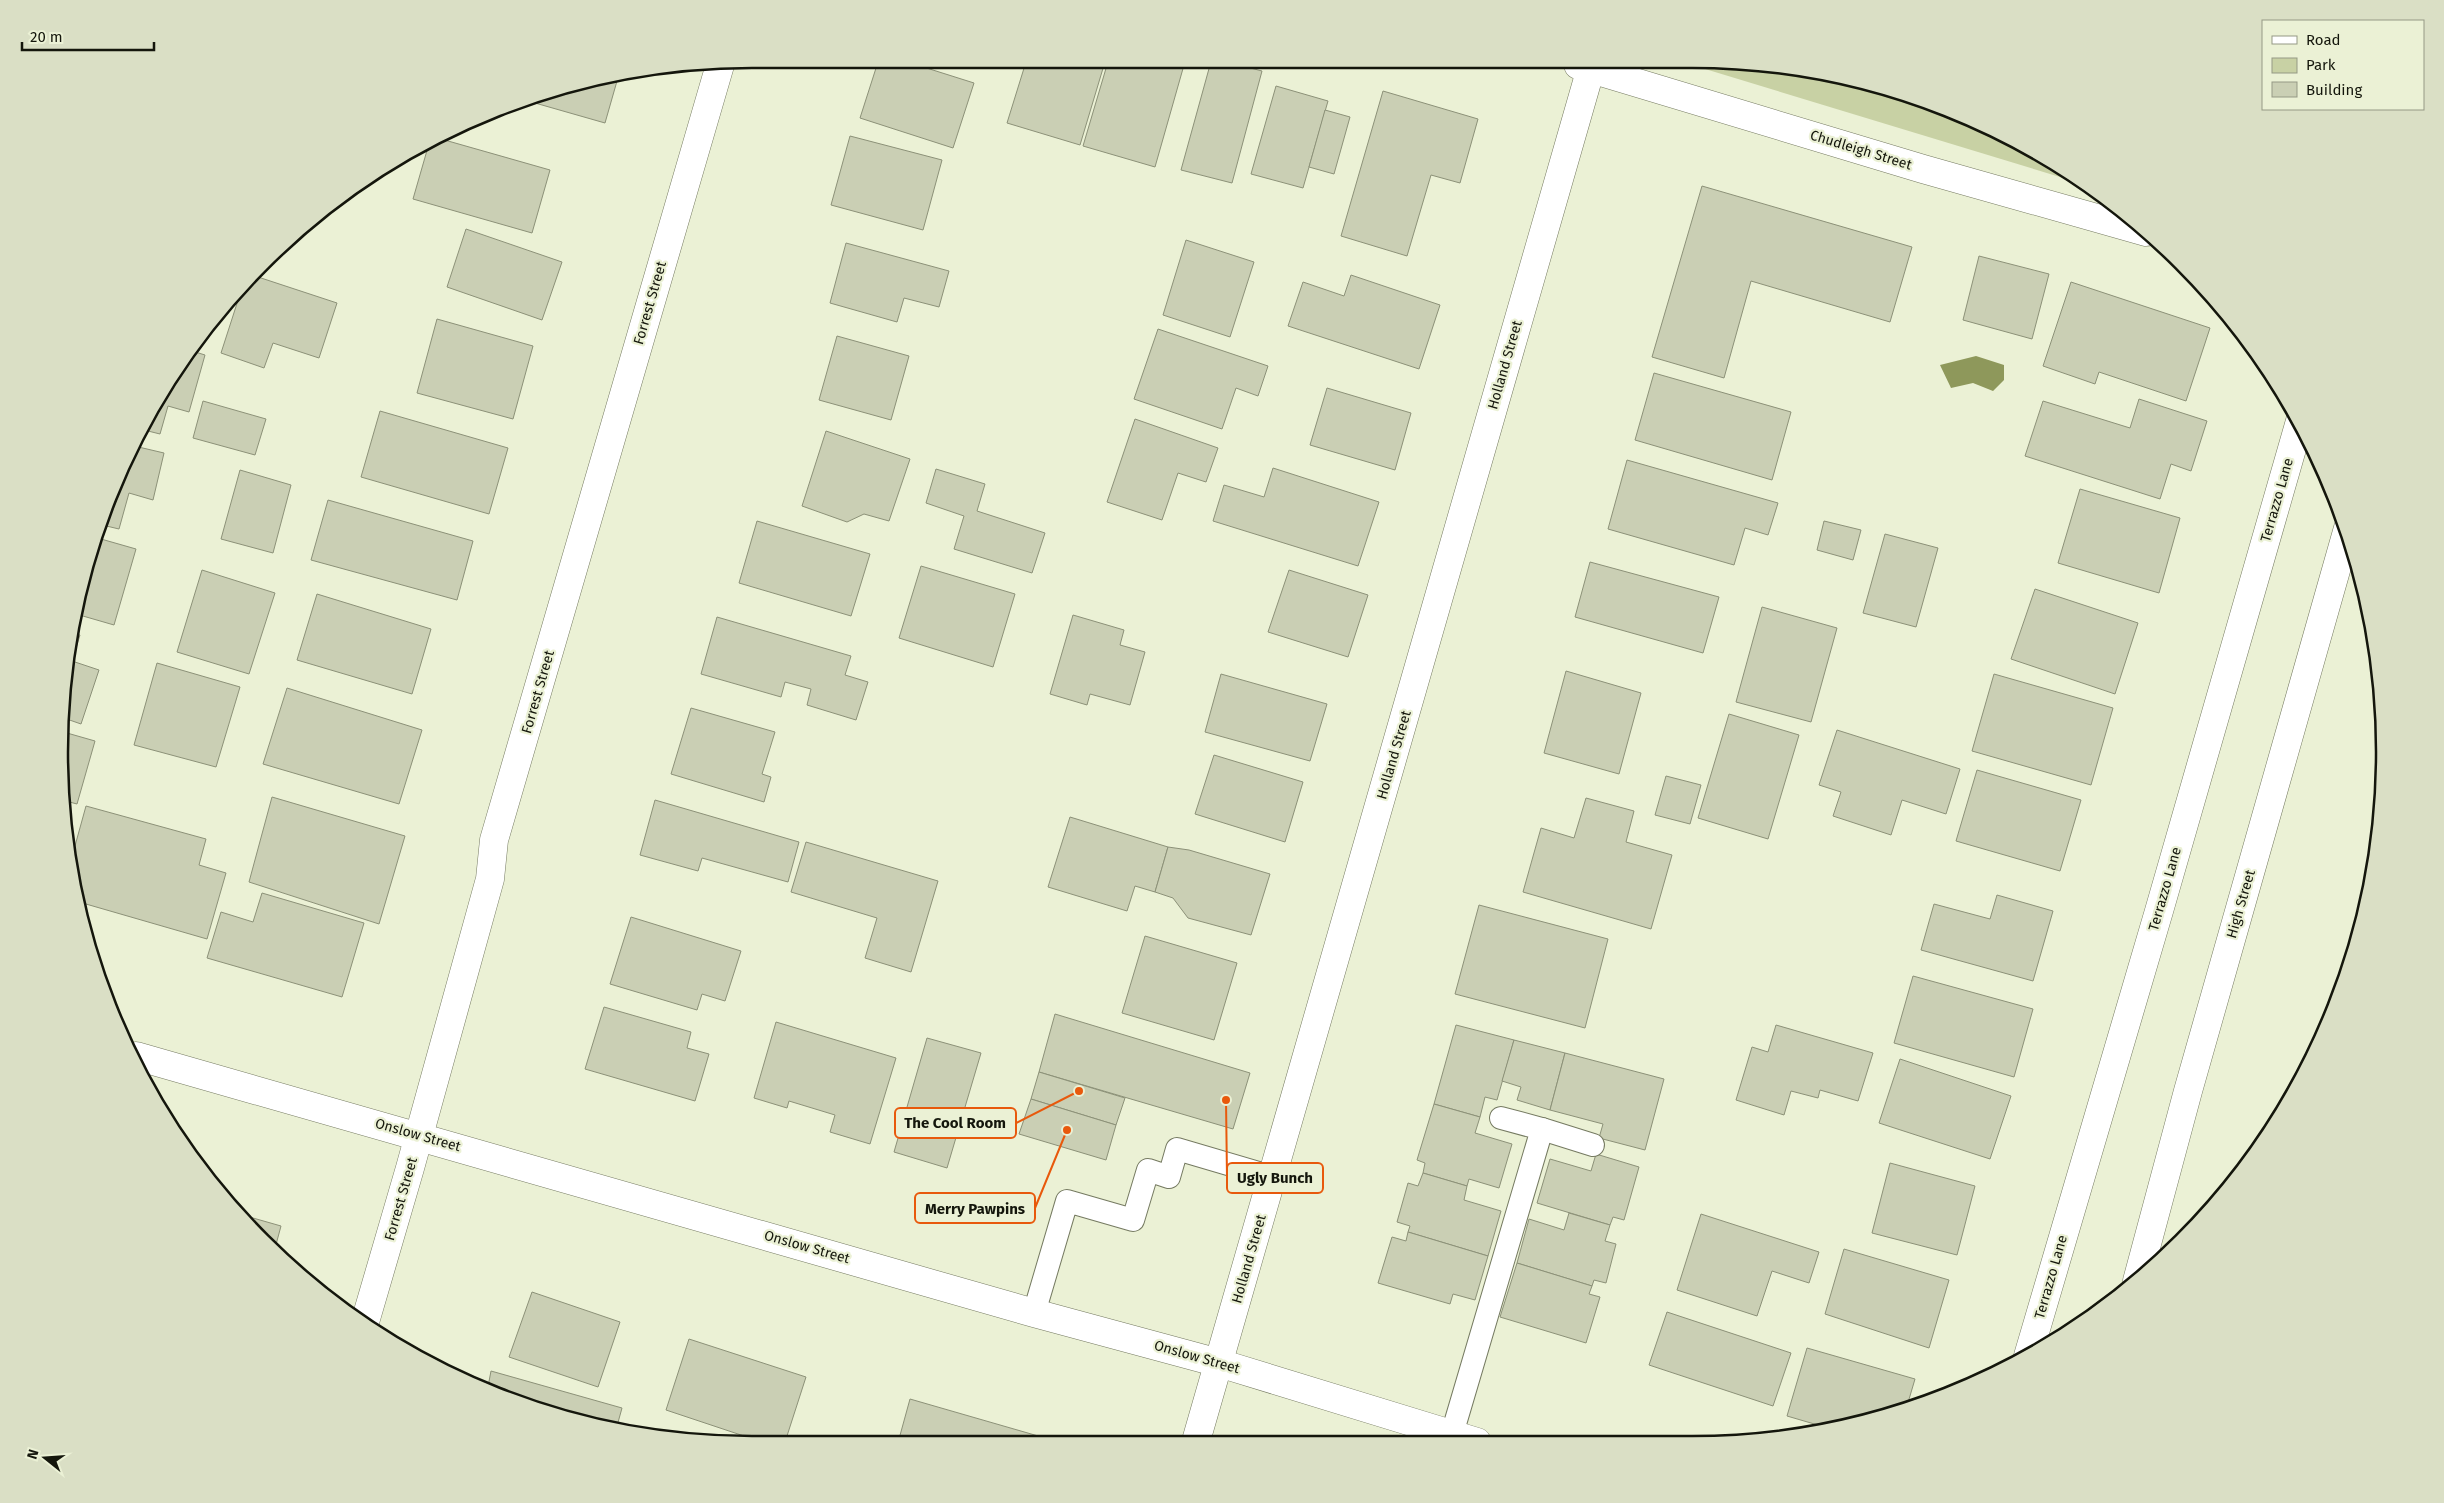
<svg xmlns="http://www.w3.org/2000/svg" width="2444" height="1503" viewBox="0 0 2444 1503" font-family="'Fira Sans',sans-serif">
	<rect width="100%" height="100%" fill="#ebf1d5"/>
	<!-- green -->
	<polygon fill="#c8d1a4" points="1692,65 1783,65 1957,111 2083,184"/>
	<!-- water -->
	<polygon fill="#8e985b" points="1976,356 2004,365 2004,380 1993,391 1973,383 1951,388 1940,365"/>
	<!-- building -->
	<g fill="#cacfb4" stroke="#8c9178">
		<polygon points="877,65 917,65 974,83 953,148 860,118"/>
		<polygon points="1025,65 1104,65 1080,145 1007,123"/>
		<polygon points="1107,65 1184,65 1155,167 1083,146"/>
		<polygon points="1210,65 1239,65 1262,71 1232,183 1181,170"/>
		<polygon points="619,74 605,123 521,99 529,95"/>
		<polygon points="1276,86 1328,101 1303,188 1251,174"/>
		<polygon points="1383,91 1478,119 1460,183 1431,175 1407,256 1341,236"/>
		<polygon points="1325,110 1350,117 1334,174 1309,167"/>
		<polygon points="850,136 942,160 923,230 831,205"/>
		<polygon points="434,137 550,170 532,233 413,199 430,140"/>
		<polygon points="1702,186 1912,247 1890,322 1751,281 1724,378 1652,357"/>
		<polygon points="466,229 562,262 542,320 447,287"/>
		<polygon points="1186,240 1254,262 1230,337 1163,315"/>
		<polygon points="846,243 949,271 939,307 904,298 897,322 830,303"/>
		<polygon points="1979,256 2049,274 2032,339 1963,320"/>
		<polygon points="1351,275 1440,305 1419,369 1288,326 1303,282 1344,296"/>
		<polygon points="255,276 337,303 319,358 273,343 264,368 221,353 241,291"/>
		<polygon points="2071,282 2210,328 2186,401 2099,372 2095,384 2043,366"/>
		<polygon points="437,319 533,346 513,419 417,393"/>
		<polygon points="1158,329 1268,366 1258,396 1236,388 1222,429 1134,399"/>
		<polygon points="837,336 909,356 891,420 819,400"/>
		<polygon points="189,350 205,355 189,412 168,406 160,434 140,429"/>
		<polygon points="1654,373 1791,412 1772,480 1635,440"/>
		<polygon points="1327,388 1411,413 1395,470 1310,445"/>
		<polygon points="2139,399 2207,421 2191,471 2171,464 2160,499 2025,456 2043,401 2130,428"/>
		<polygon points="203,401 266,419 255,455 193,438"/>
		<polygon points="380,411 508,448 489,514 361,477"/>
		<polygon points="1135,419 1218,448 1206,482 1178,473 1162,520 1107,502"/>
		<polygon points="826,431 910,459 889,521 864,514 847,522 802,506"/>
		<polygon points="130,445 164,453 153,500 129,493 119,529 98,524"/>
		<polygon points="1627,460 1778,503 1768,535 1745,528 1734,565 1608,529"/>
		<polygon points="1273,468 1379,502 1358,566 1213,521 1224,485 1264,497"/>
		<polygon points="936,469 985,484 977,511 1045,533 1032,573 954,549 964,516 926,503"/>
		<polygon points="240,470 291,485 273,553 221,539"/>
		<polygon points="2080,489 2180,518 2159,593 2058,563"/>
		<polygon points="328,500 473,541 457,600 311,560"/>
		<polygon points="757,521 870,554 851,616 739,583"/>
		<polygon points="1824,521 1861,530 1853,560 1817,550"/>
		<polygon points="1885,534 1938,548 1916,627 1863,613"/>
		<polygon points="94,537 136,549 114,625 76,614"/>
		<polygon points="1590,562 1719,597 1703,653 1575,617"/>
		<polygon points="921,566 1015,594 993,667 899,638"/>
		<polygon points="202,570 275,593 249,674 177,652"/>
		<polygon points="1289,570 1368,595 1348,657 1268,632"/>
		<polygon points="2035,589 2138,623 2115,694 2011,659"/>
		<polygon points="317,594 431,629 412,694 297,660"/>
		<polygon points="1762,607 1837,628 1811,722 1736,702"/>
		<polygon points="1073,615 1124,630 1120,645 1145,652 1130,705 1090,694 1087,705 1050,694"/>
		<polygon points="717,617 851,656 845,675 868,682 856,720 807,705 811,689 785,682 781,697 701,674"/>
		<polygon points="71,633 80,635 72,661 99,670 81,724 61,717 65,661"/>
		<polygon points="157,663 240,687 216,767 134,745"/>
		<polygon points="1566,671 1641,693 1619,774 1544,753"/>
		<polygon points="1221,674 1327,704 1310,761 1205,732"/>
		<polygon points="1994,674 2113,708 2091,785 1972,751"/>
		<polygon points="287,688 422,730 399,804 263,764"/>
		<polygon points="691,708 775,732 762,774 771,777 764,802 671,774"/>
		<polygon points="1729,714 1799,735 1768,839 1698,818"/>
		<polygon points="1837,730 1960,769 1946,814 1902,800 1891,835 1833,816 1841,792 1819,785"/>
		<polygon points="60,731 95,741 77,804 62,800 59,751"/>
		<polygon points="1214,755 1303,782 1285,842 1195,814"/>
		<polygon points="1977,770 2081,800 2060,871 1956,841"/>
		<polygon points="1666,776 1701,785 1690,824 1655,815"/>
		<polygon points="272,797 405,836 379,924 249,882"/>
		<polygon points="1586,798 1634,811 1626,842 1672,855 1651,929 1523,892 1541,828 1574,838"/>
		<polygon points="655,800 799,842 788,882 702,858 698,871 640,855"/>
		<polygon points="86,806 206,839 199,865 226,873 207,939 79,902 70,864"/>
		<polygon points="1070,817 1168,847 1155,892 1135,886 1127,911 1048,887"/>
		<polygon points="806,842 938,881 911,972 865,958 877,918 791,892"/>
		<polygon points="1168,847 1189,850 1270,874 1251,935 1188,918 1173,898 1155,892"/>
		<polygon points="262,893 364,923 342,997 207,958 221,912 253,922"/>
		<polygon points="1997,895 2053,911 2033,981 1921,950 1934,904 1990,919"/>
		<polygon points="1479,905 1608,939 1585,1028 1455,994"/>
		<polygon points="631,917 741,951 725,1001 702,994 697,1010 610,984"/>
		<polygon points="1145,936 1237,963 1214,1040 1122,1013"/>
		<polygon points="1913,976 2033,1009 2014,1077 1894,1043"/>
		<polygon points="604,1007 691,1032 687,1048 709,1054 695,1101 585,1069"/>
		<polygon points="1055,1014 1250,1073 1233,1129 1039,1072"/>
		<polygon points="776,1022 896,1058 870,1144 830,1132 835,1115 789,1101 787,1108 754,1098"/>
		<polygon points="1456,1025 1514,1040 1497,1100 1485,1097 1480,1117 1434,1104"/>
		<polygon points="1776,1025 1873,1053 1858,1101 1820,1090 1818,1098 1791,1091 1784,1115 1736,1100 1752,1047 1768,1052"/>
		<polygon points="927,1038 981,1053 947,1168 894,1152"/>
		<polygon points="1514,1040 1565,1053 1550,1110 1517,1100 1521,1087 1502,1081"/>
		<polygon points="1565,1053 1664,1079 1645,1150 1599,1138 1603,1124 1550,1110"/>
		<polygon points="1900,1059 2011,1096 1990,1159 1879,1123"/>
		<polygon points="1039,1072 1125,1098 1116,1125 1031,1099"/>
		<polygon points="1031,1099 1116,1125 1106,1160 1019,1134"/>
		<polygon points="1434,1104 1480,1117 1475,1133 1512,1144 1499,1188 1469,1179 1467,1186 1423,1173 1425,1163 1417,1160"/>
		<polygon points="1596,1154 1639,1167 1624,1220 1613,1217 1610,1225 1537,1203 1550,1159 1591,1171"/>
		<polygon points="1890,1163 1975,1186 1957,1255 1872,1233"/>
		<polygon points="1423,1173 1467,1186 1464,1200 1501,1211 1488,1256 1408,1232 1410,1226 1397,1222 1408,1183 1418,1186"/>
		<polygon points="1569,1213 1610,1225 1605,1241 1616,1244 1606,1283 1594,1280 1592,1286 1517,1263 1529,1219 1564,1230"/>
		<polygon points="239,1214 281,1226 274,1252 261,1241"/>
		<polygon points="1701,1214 1819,1252 1809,1283 1772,1271 1757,1316 1677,1290"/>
		<polygon points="1408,1232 1488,1256 1475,1300 1453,1294 1450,1304 1378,1283 1392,1237 1406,1241"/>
		<polygon points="1844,1249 1949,1280 1929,1348 1825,1314"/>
		<polygon points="1517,1263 1592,1286 1589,1294 1600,1297 1586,1343 1500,1317"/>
		<polygon points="532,1292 620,1322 598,1387 509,1357"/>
		<polygon points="1667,1312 1791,1353 1773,1406 1649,1365"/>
		<polygon points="689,1339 806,1377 786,1439 753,1439 666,1410"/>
		<polygon points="1807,1348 1915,1379 1907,1406 1872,1421 1828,1428 1787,1416"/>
		<polygon points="491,1371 622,1408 617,1426 487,1392"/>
		<polygon points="910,1399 1052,1440 899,1439"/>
	</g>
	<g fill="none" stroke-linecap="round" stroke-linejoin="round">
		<!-- lane casing -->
		<g stroke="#757a61" stroke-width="24">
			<g id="lane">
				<polyline points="1542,1129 1593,1145"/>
				<polyline points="1034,1313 1067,1201 1133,1220 1148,1170 1169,1177 1177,1149 1272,1177"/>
				<polyline points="1452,1434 1542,1129 1501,1118"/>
			</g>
		</g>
		<!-- street casing -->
		<g stroke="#757a61" stroke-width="29">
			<g id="street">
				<polyline points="1578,65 1923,169 2146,232"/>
				<polyline points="136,1056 1034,1313 1219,1363 1477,1442"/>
				<polyline points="365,1322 410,1168 490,879 494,840 720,65"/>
				<polyline points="2028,1356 2159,911 2300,421"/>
				<polyline points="1196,1441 1591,68"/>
			</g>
		</g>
		<!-- highway casing -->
		<g stroke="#757a61" stroke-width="29">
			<polyline id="highway" points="2137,1281 2188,1091 2348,528"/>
		</g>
		<!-- lane -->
		<use href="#lane" stroke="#fff" stroke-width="22"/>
		<!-- street -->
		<use href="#street" stroke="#fff" stroke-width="28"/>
		<!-- highway -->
		<use href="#highway" stroke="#fff" stroke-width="28"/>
	</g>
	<g text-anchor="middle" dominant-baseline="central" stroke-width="4.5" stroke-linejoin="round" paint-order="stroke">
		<!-- street labels -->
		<g font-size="14" fill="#14160c" stroke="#ebf1d5">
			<text transform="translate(1861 150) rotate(17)">Chudleigh Street</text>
			<text transform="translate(650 303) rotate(-74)">Forrest Street</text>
			<text transform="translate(1505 365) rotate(-74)">Holland Street</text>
			<text transform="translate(2277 500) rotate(-74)">Terrazzo Lane</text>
			<text transform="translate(538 692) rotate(-74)">Forrest Street</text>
			<text transform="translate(1394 755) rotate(-74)">Holland Street</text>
			<text transform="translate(2165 889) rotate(-74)">Terrazzo Lane</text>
			<text transform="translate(2241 904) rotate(-74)">High Street</text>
			<text transform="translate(418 1135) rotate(16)">Onslow Street</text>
			<text transform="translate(401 1199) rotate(-74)">Forrest Street</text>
			<text transform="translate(807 1247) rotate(16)">Onslow Street</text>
			<text transform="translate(1249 1259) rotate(-74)">Holland Street</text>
			<text transform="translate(2051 1277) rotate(-74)">Terrazzo Lane</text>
			<text transform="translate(1197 1357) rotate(16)">Onslow Street</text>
		</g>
	</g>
	<!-- crop -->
	<path d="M0 0H2444V1503H0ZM752 68H1692A684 684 0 0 1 2376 752V752A684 684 0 0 1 1692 1436H752A684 684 0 0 1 68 752V752A684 684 0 0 1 752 68Z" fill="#dadfc5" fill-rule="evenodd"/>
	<path fill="none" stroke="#14160c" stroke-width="2.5" d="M752 68H1692A684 684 0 0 1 2376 752V752A684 684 0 0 1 1692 1436H752A684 684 0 0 1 68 752V752A684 684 0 0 1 752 68Z"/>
	<!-- callouts -->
	<path fill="none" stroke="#e8590c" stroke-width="2" d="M1079 1091L1016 1123M1226 1100L1227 1178M1067 1130L1035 1208"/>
	<g fill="#e8590c" stroke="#ebf1d5" stroke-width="2">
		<circle cx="1079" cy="1091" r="5"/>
		<circle cx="1226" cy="1100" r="5"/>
		<circle cx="1067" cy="1130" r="5"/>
	</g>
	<g fill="#ebf1d5" stroke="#e8590c" stroke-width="2">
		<rect x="895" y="1108" width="121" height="30" rx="5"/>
		<rect x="1227" y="1163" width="96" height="30" rx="5"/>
		<rect x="915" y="1193" width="120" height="30" rx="5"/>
	</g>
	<g font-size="15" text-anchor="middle" font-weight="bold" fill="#14160c">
		<text x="955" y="1128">The Cool Room</text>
		<text x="1275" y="1183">Ugly Bunch</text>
		<text x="975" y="1214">Merry Pawpins</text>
	</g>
	<!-- legend -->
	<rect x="2262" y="20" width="162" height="90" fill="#ebf1d5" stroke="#959985"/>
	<rect x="2272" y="36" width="25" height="8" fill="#ffffff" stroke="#959985"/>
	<text x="2306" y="45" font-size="15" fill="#14160c">Road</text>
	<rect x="2272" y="58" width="25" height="15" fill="#c8d1a4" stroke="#959985"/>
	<text x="2306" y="70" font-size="15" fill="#14160c">Park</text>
	<rect x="2272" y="82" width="25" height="15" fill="#cacfb4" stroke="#959985"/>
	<text x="2306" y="95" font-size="15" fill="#14160c">Building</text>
	<!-- north arrow -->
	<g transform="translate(45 1458) rotate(287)" stroke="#ebf1d5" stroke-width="4" paint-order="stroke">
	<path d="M0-4L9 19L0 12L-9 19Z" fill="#14160c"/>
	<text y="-8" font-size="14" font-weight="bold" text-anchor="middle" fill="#14160c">N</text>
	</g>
	<!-- scale -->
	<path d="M22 42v8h132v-8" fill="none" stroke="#14160c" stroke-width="2.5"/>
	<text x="30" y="42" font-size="15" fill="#14160c" stroke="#ebf1d5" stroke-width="4" paint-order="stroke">20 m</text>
</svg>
